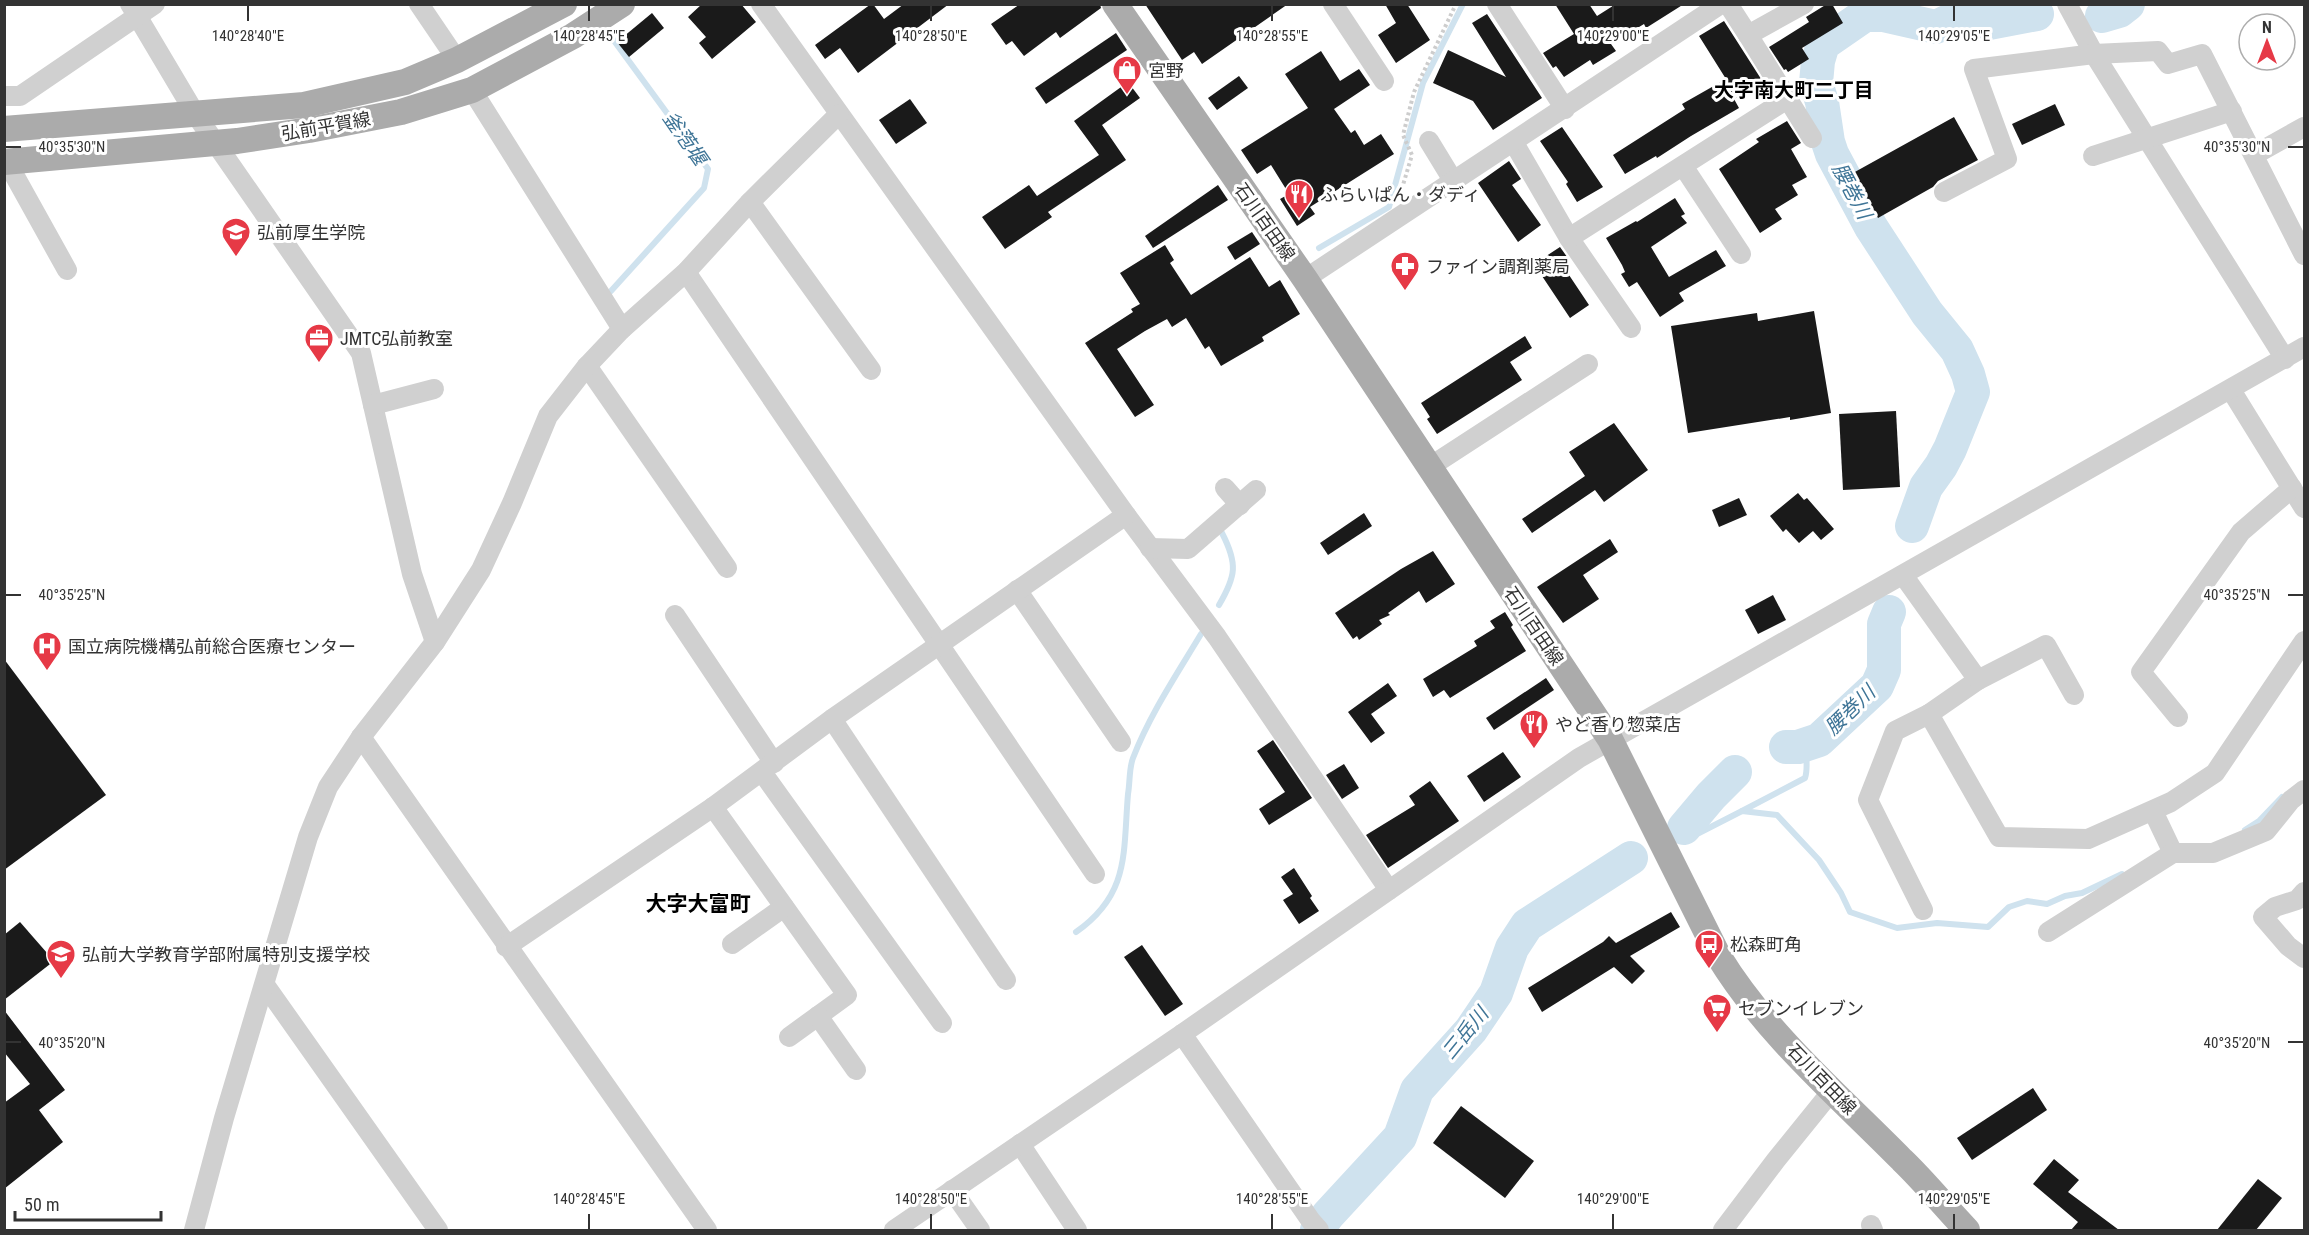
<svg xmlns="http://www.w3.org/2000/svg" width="2309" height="1235" viewBox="0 0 2309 1235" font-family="'Roboto Condensed','Noto Sans JP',sans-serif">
	<rect width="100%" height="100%" fill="#fff"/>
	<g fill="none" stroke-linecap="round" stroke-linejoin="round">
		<!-- stream -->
		<g stroke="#cfe2ee" stroke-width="6">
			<polyline points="1319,248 1389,207 1423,83 1463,4"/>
			<polyline points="611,291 704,188 708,169 612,38"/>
			<path d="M1219,605C1236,576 1238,564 1222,533"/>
			<path d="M1742,811L1805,778C1809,766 1804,756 1808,744"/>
			<polyline points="2245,830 2259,821 2282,797"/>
			<polyline points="1699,833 1742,811 1777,815 1819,860 1841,893 1850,912 1897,928 1937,923 1988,927 2009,907 2027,901 2047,904 2065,896 2082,893 2122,874"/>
			<path d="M1076,932C1130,894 1123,853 1128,794C1130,783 1129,768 1133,758C1150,714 1177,674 1201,634"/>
		</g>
		<!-- river -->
		<g stroke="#cfe2ee" stroke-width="34">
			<polyline points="2102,16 2119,11 2128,4"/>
			<polyline points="1912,526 1926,487 1941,466 1950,449 1973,392 1968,374 1957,350 1927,313 1871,227 1832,154 1828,142 1822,102 1816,83 1818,61 1823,44 1865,15 1883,15 1936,27 1961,15 1989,23 2037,14"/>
			<polyline points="1786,747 1798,747 1819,740 1877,686 1884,670 1884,624 1889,612"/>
			<polyline points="1684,828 1711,796 1735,772"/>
			<polyline points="1317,1230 1328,1215 1400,1137 1417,1090 1471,1030 1496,993 1512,948 1527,925 1631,858"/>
		</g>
	</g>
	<!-- building -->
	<g fill="#1a1a1a">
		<polygon points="702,4 741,4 756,22 712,59 699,43 706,37 688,17"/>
		<polygon points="871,4 873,4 884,19 904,4 949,4 858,73 840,48 825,59 815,45"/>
		<polygon points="1020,4 1100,4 1101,8 1060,38 1056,32 1024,56 1012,41 1006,45 991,24"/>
		<polygon points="1145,4 1288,4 1202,64 1194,52 1182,60"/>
		<polygon points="1385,4 1407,4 1430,40 1396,63 1378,35 1396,23"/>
		<polygon points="1555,4 1589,4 1597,16 1616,4 1684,4 1646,28 1644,24 1611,44 1616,51 1593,65 1590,60 1564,77 1556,66 1553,68 1543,53 1574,34"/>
		<polygon points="1827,4 1832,4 1843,23 1802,48 1809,59 1788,72 1786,69 1784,70 1769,47 1809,22 1806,17"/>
		<polygon points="652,13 664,28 629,57 617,42"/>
		<polygon points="1487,14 1542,98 1493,130 1473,101 1433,83 1448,50 1506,77 1472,23"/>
		<polygon points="1724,21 1763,82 1734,99 1739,108 1691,136 1657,158 1656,156 1625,174 1613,155 1685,109 1682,104 1726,79 1699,36"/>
		<polygon points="1116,33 1127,50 1046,104 1035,88"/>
		<polygon points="1321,51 1340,81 1359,69 1370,85 1334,109 1351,133 1355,130 1364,145 1381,134 1394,154 1310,207 1315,214 1297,226 1280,199 1289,194 1271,165 1257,174 1241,150 1308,108 1285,74"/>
		<polygon points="1239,76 1248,88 1217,110 1208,98"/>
		<polygon points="1128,82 1140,98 1102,125 1126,160 1048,212 1052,217 1005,249 982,217 1029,185 1037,196 1099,155 1074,121"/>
		<polygon points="910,99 927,123 896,144 879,120"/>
		<polygon points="2055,104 2065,125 2022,145 2012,124"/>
		<polygon points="1954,117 1978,160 1938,181 1933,187 1878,218 1853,173"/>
		<polygon points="1787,121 1801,143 1791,149 1807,177 1792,185 1798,195 1775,209 1782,219 1760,233 1719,169 1759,142 1756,139"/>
		<polygon points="1562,127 1603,187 1577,202 1566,184 1568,182 1540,141"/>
		<polygon points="1509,161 1521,179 1512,185 1541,225 1518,242 1478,183"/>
		<polygon points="1218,185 1228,200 1153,248 1145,236"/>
		<polygon points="1675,198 1685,214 1681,216 1687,223 1651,247 1669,277 1716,250 1726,266 1679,293 1684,301 1660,317 1637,282 1629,287 1621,274 1625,272 1622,265 1606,238 1636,221 1637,222"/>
		<polygon points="1252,232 1260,244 1235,260 1227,247"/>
		<polygon points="1165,245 1174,260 1170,263 1191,295 1250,257 1269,287 1280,280 1300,314 1262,337 1264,341 1221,366 1209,346 1205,349 1186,318 1172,327 1167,319 1145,331 1117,349 1154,405 1135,417 1085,343 1133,312 1131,309 1140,304 1120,273"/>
		<polygon points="1560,247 1570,261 1563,266 1589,305 1570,318 1534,264"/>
		<polygon points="1814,311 1831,413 1790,420 1790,417 1688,433 1671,326 1757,313 1758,321"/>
		<polygon points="1525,336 1532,348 1510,362 1522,380 1437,434 1427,419 1430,417 1421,403"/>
		<polygon points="1896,411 1900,487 1843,490 1839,414"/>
		<polygon points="1614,423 1648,470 1604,502 1595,490 1532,533 1522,519 1585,476 1569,452"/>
		<polygon points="1798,493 1804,500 1807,498 1834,529 1821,540 1813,531 1799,543 1786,529 1783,532 1770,516"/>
		<polygon points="1739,498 1747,515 1719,527 1712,510"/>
		<polygon points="1364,513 1372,526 1328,555 1320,543"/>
		<polygon points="1610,539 1618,552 1583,575 1599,599 1563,623 1537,587"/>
		<polygon points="1433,551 1455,584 1426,603 1419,591 1388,613 1390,615 1379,620 1382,624 1359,640 1357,636 1353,639 1335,613 1401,569"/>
		<polygon points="1773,595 1786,620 1758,634 1745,610"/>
		<polygon points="1505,612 1513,625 1511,627 1526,651 1450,698 1444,690 1433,697 1423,679 1477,646 1474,641 1495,628 1490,621"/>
		<polygon points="4,659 106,795 4,870"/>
		<polygon points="1546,678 1554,690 1494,730 1486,718"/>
		<polygon points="1388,683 1397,696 1371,714 1385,733 1371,743 1348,712"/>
		<polygon points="1273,740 1312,798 1269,825 1259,809 1285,792 1257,751"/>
		<polygon points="1503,752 1521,777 1484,802 1467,776"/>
		<polygon points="1344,764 1359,788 1342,799 1326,775"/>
		<polygon points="1430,781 1459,821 1388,868 1366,835 1415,805 1409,796"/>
		<polygon points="1294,868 1312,896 1310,898 1319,911 1299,924 1283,900 1293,894 1281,877"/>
		<polygon points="1671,912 1680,927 1630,956 1645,971 1632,984 1614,967 1542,1012 1528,988 1603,942 1609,936 1616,943"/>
		<polygon points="20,922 54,961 4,1000 4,935"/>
		<polygon points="1142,945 1183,1004 1165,1016 1124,957"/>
		<polygon points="4,1010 65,1090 39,1110 63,1142 4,1189 4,1103 30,1084 4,1052"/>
		<polygon points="2033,1088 2047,1110 1972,1160 1957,1138"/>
		<polygon points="1461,1106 1534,1161 1505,1198 1433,1143"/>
		<polygon points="2054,1159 2079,1180 2068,1192 2119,1230 2071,1230 2078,1222 2033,1184"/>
		<polygon points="2258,1179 2282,1198 2256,1230 2217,1230"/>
	</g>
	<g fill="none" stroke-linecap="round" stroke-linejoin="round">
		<!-- path -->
		<polyline stroke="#cdcdcd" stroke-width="4" stroke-dasharray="3 3" stroke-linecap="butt" points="1400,195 1412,155 1403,135 1414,92 1456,4"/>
		<!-- minor -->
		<g stroke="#d0d0d0" stroke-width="20">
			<polyline points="130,4 196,115 361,353 412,574 435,642"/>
			<polyline points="419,4 457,60"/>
			<polyline points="761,4 1126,515 1217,637 1389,890"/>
			<polyline points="1333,4 1384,81"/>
			<polyline points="1497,4 1565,109"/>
			<polyline points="1728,4 1748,35 1804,4"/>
			<polyline points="2067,4 2094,54 2285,359"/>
			<polyline points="1748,35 1812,138"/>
			<polyline points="472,90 622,329"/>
			<polyline points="4,96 20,96 155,4"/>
			<polyline points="1429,141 1454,182"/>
			<polyline points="1514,143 1569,238 1631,328"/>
			<polyline points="2254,155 2304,127"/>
			<polyline points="2093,156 2232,111"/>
			<polyline points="7,162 67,270"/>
			<polyline points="1683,166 1741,254"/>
			<polyline points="1944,192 2007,159 1974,69 2094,54 2158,51 2168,64 2202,54 2304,255"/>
			<polyline points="750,202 871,370"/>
			<polyline points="1569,238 1789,98"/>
			<polyline points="686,272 1095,874"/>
			<polyline points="1305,279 1721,4"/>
			<polyline points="587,366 727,568"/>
			<polyline points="2231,390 2304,508"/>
			<polyline points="373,405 434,389"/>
			<polyline points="1428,468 1588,364"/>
			<polyline points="1225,488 1240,505"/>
			<polyline points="1150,548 1188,549 1256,490"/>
			<polyline points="1903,575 1978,680 1929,714 1999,837 2088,839 2171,802 2215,773 2304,641"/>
			<polyline points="1017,590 1121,742"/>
			<polyline points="675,615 774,763"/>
			<polyline points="1978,680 2046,645 2074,695"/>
			<polyline points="2178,717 2141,672 2241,532 2292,488"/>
			<polyline points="832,719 1006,980"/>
			<polyline points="361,737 707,1230"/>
			<polyline points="762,772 942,1023"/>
			<polyline points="713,807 847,995 789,1037"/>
			<polyline points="2153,811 2173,853"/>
			<polyline points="2304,892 2297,900 2275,907 2263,917 2288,946 2304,958"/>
			<polyline points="1923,910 1868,800 1895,731 1929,714"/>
			<polyline points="2048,932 2173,853 2213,853 2266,831 2291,800 2304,790"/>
			<polyline points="732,944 784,907"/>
			<polyline points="506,947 713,807 832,719 1126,515"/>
			<polyline points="265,985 438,1230"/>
			<polyline points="818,1016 856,1070"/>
			<polyline points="1182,1034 1311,1221 1319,1230"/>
			<polyline points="1020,1144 1077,1230"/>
			<polyline points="952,1190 980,1230"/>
			<polyline points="1871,1225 1873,1230"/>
			<polyline points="194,1230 224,1118 308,837 328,787 361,737 435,642 481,570 512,503 548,416 587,366 622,329 686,272 750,202 839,114"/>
			<polyline points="894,1230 1182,1034 1579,758 2304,347"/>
			<polyline points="1723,1230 1776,1160 1831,1092"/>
		</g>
		<!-- major -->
		<g stroke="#ababab" stroke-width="26">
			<path d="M1115,4L1305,279L1610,739L1719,957C1767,1035 1838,1095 1902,1160C1925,1182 1945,1207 1967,1230"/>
			<polyline points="4,129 304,105 405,82 457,60 564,4"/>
			<polyline points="4,162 237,141 309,130 401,112 472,90 573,36 622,4"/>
		</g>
	</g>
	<!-- ticks -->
	<path fill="none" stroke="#333" stroke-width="2" d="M248,6V21M589,6V21M931,6V21M1272,6V21M1613,6V21M1954,6V21M6,147H21M2288,147H2303M6,595H21M2288,595H2303M6,1042H21M2288,1042H2303M589,1214V1229M931,1214V1229M1272,1214V1229M1613,1214V1229M1954,1214V1229"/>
	<!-- icons -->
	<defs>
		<g id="shop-pin" transform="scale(1.5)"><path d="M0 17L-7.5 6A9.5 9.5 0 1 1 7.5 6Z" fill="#e63946" stroke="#fff"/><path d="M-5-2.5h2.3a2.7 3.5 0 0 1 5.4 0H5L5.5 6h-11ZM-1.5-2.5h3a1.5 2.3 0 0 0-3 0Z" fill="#fff"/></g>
		<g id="restaurant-pin" transform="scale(1.5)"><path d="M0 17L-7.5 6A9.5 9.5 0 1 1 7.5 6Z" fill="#e63946" stroke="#fff"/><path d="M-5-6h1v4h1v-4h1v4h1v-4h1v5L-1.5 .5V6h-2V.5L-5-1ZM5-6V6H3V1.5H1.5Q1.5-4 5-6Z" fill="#fff"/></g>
		<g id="school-pin" transform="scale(1.5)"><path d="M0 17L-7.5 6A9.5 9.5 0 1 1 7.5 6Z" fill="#e63946" stroke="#fff"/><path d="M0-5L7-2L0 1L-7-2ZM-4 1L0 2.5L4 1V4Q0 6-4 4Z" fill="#fff"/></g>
		<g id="pharmacy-pin" transform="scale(1.5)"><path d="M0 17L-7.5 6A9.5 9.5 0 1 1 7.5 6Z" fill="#e63946" stroke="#fff"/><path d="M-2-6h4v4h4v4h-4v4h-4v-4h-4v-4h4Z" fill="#fff"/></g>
		<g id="office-pin" transform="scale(1.5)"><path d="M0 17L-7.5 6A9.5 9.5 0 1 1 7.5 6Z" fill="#e63946" stroke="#fff"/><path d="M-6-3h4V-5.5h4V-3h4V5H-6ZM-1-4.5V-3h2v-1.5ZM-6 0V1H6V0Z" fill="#fff"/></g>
		<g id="hospital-pin" transform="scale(1.5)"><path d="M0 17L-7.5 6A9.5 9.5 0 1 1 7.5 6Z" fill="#e63946" stroke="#fff"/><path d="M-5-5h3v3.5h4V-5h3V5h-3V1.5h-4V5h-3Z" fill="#fff"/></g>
		<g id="bus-pin" transform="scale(1.5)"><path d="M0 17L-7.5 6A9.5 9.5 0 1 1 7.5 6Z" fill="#e63946" stroke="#fff"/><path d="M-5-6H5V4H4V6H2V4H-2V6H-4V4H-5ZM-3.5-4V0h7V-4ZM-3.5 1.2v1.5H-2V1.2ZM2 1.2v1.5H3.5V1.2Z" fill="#fff"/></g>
		<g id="supermarket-pin" transform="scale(1.5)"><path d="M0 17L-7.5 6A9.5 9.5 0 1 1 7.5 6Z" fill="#e63946" stroke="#fff"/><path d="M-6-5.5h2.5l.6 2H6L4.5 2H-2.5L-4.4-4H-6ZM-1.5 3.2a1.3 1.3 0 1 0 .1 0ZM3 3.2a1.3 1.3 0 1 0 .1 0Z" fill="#fff"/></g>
	</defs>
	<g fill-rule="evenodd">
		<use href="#shop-pin" x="1127" y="70"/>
		<use href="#restaurant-pin" x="1299" y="194"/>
		<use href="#school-pin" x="236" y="232"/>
		<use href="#pharmacy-pin" x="1405" y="266"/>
		<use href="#office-pin" x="319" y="338"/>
		<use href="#hospital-pin" x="47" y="646"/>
		<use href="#restaurant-pin" x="1534" y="724"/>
		<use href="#bus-pin" x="1709" y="944"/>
		<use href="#school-pin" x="61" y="954"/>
		<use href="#supermarket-pin" x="1717" y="1008"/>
	</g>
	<g text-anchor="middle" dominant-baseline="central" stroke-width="6" stroke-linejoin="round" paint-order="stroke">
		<!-- poi labels -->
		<g font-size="18" fill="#333" stroke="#fff" text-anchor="start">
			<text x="1148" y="70">宮野</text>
			<text x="1320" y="194">ふらいぱん・ダディ</text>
			<text x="257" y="232">弘前厚生学院</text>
			<text x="1426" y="266">ファイン調剤薬局</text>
			<text x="340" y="338">JMTC弘前教室</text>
			<text x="68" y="646">国立病院機構弘前総合医療センター</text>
			<text x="1555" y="724">やど香り惣菜店</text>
			<text x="1730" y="944">松森町角</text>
			<text x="82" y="954">弘前大学教育学部附属特別支援学校</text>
			<text x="1738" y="1008">セブンイレブン</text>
		</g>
		<!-- street labels -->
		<g font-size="18" fill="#333" stroke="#fff">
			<text transform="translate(326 126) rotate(-10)">弘前平賀線</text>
			<text transform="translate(1265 222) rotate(55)">石川百田線</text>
			<text transform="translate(1534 626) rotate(56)">石川百田線</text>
			<text transform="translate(1822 1079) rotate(46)">石川百田線</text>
		</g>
		<!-- neighbourhood labels -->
		<g font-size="20" font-weight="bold" fill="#000" stroke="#fff">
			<text x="1794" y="90">大字南大町二丁目</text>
		</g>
		<!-- water labels -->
		<g font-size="20" font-style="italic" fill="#3f7597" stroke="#fff">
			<text transform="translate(685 138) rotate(55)">釜萢堰</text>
			<text transform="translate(1852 191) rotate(62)">腰巻川</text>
			<text transform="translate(1850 710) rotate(-44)">腰巻川</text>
			<text transform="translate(1465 1033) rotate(-51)">三岳川</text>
		</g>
		<!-- quarter labels -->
		<g font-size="21" font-weight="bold" fill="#000" stroke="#fff">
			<text x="698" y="904">大字大富町</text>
		</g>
	</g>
	<g font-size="15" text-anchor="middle" fill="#333" stroke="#fff" stroke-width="6" stroke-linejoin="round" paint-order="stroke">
		<text x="248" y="41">140°28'40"E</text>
		<text x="589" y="41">140°28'45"E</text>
		<text x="931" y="41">140°28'50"E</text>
		<text x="1272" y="41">140°28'55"E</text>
		<text x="1613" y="41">140°29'00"E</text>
		<text x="1954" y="41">140°29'05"E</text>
		<text x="72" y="152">40°35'30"N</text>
		<text x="2237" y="152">40°35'30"N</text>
		<text x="72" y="600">40°35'25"N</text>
		<text x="2237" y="600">40°35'25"N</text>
		<text x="72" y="1048">40°35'20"N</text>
		<text x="2237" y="1048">40°35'20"N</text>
		<text x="589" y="1204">140°28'45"E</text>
		<text x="931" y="1204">140°28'50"E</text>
		<text x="1272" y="1204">140°28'55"E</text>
		<text x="1613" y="1204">140°29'00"E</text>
		<text x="1954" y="1204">140°29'05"E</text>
	</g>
	<!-- border -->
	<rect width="2309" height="1235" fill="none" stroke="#333333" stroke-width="12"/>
	<!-- north arrow -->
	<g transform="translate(2267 42)"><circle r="28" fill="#ffffff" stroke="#adadad" stroke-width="1.5"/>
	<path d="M0-4.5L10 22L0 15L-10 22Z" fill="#e63946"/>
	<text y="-9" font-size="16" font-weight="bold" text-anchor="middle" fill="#333333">N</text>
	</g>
	<!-- scale -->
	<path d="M15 1211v9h146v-9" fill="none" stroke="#333333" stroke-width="3"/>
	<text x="24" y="1211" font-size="18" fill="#333333" stroke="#ffffff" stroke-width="4.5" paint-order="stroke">50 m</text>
</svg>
